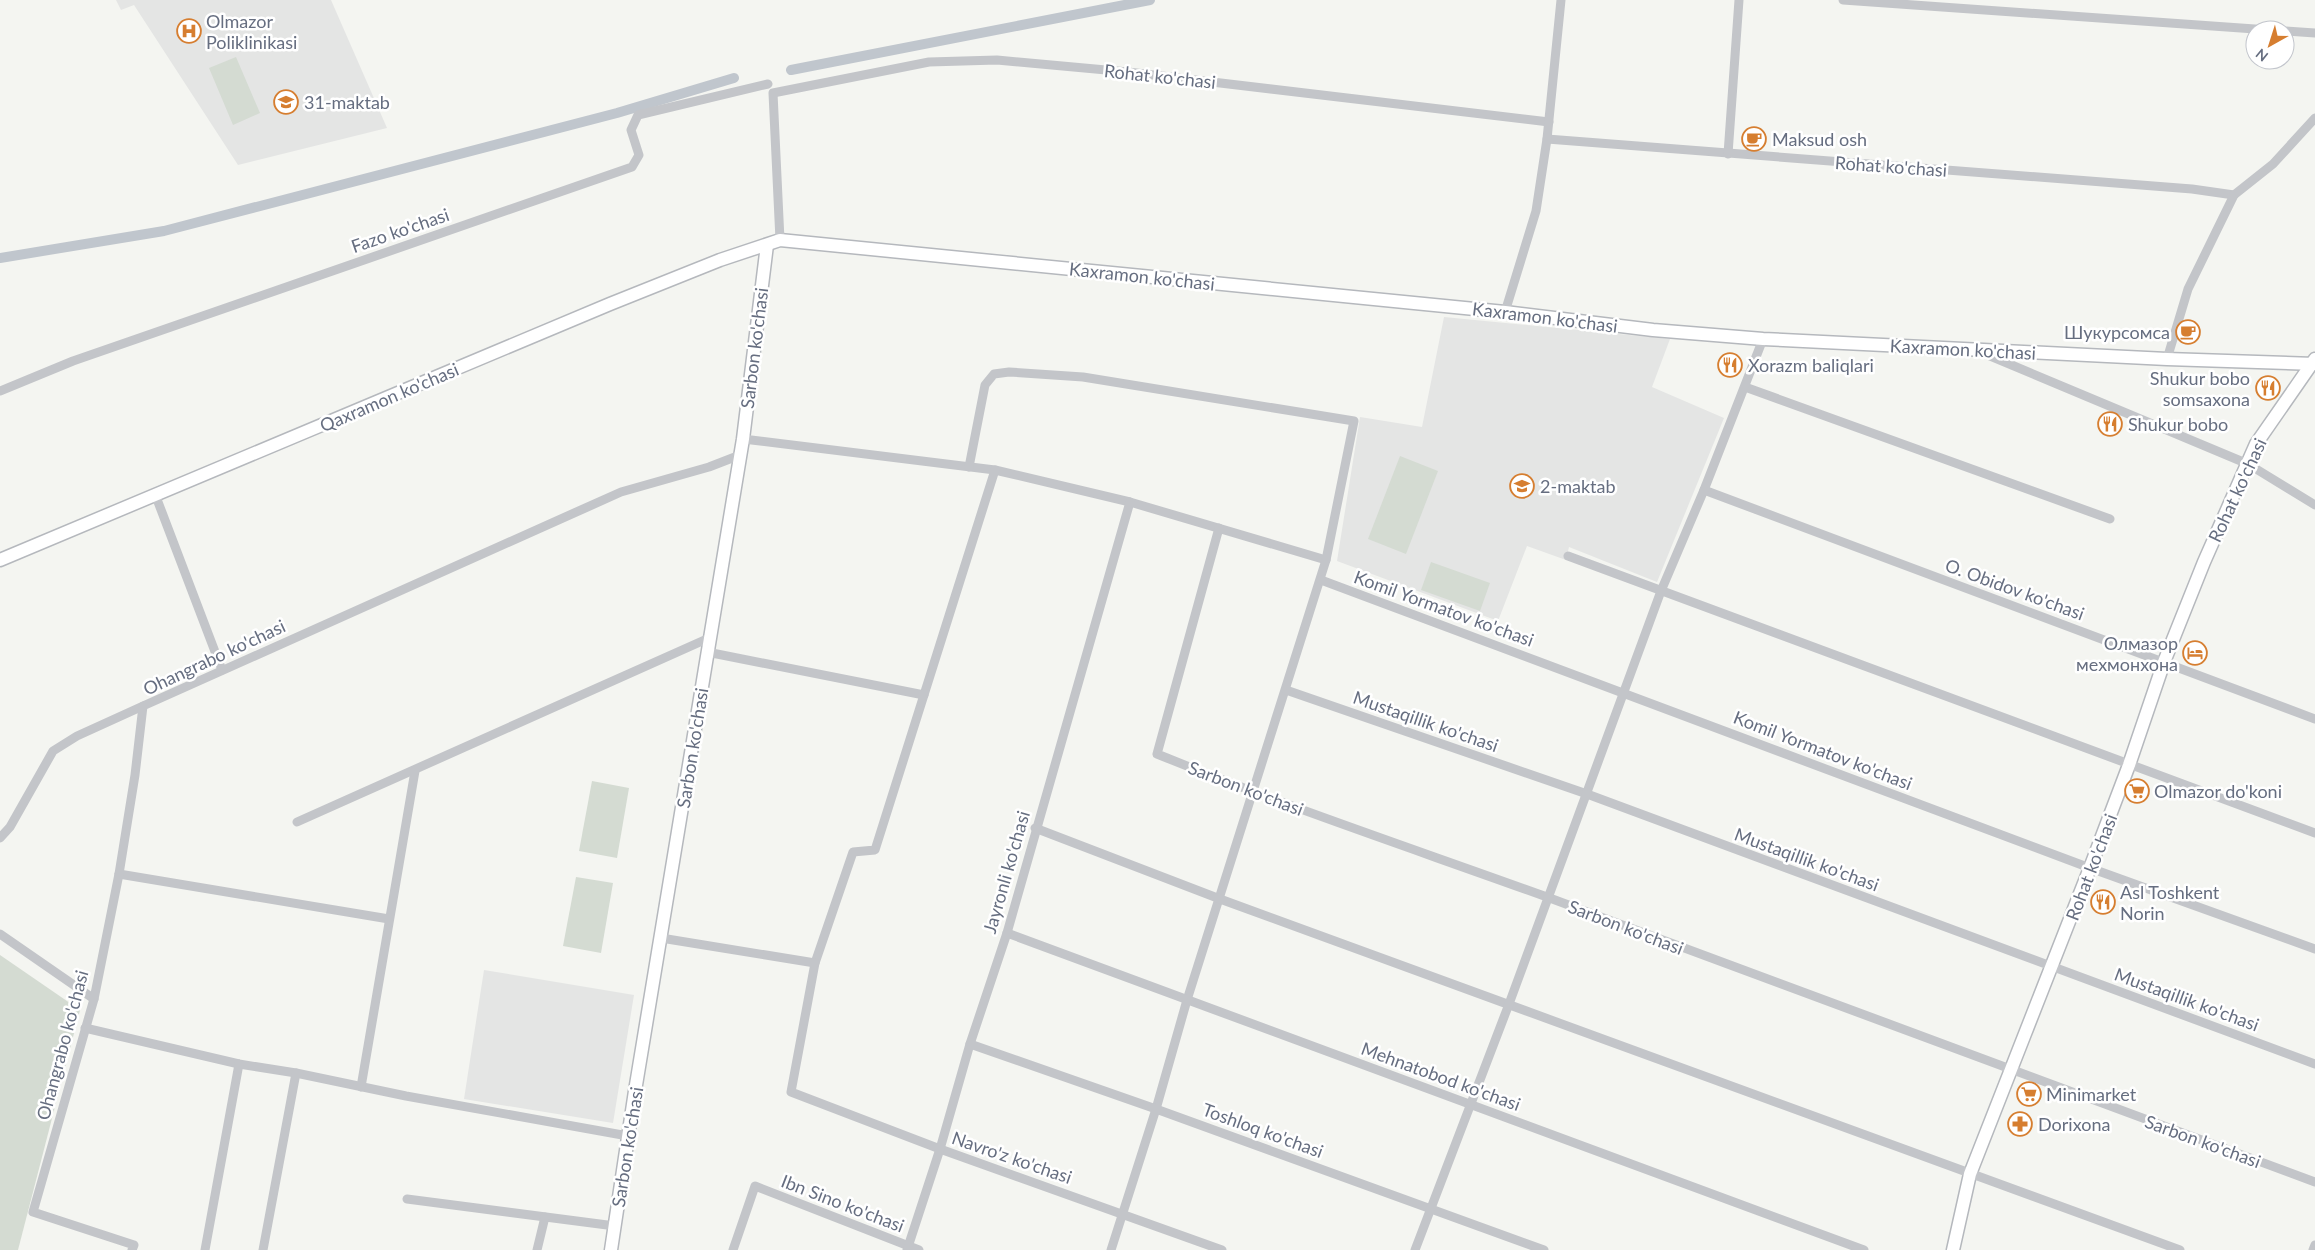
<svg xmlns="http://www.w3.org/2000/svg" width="2315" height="1250" viewBox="0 0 2315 1250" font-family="Lato,sans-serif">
	<rect width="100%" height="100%" fill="#f4f5f1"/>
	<!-- built -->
	<g fill="#e4e5e4">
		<polygon points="116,0 331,0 387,128 238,165 134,5 121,10"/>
		<polygon points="1444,317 1670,339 1652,387 1724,418 1657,582 1569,547 1566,560 1527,546 1498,621 1337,561 1360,417 1422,427"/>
		<polygon points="484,970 634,995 613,1123 464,1099"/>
	</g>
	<!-- green -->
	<g fill="#d4dbd2">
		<polygon points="236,57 260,113 233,125 209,68"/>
		<polygon points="1400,456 1438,471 1406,554 1368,539"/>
		<polygon points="1431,562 1490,583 1480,611 1421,590"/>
		<polygon points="592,781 629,788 617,858 579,851"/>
		<polygon points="576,877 613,883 601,953 563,946"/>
		<polygon points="0,955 80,1010 18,1250 0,1250"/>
	</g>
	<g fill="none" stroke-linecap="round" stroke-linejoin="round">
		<!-- canal -->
		<g stroke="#c0c6cd" stroke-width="10">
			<polyline points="791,70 1150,0"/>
			<polyline points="0,258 164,231 617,113 734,78"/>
		</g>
		<!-- secondary casing -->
		<g stroke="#b5b8bd" stroke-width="15">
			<g id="secondary">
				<polyline points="0,560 610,304 720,260 780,240 1505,312 1653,330 1763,339 2167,359 2315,364"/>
				<polyline points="611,1250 635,1091 743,439 767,245"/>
				<polyline points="1953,1250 1970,1174 2090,868 2129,765 2164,662 2204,562 2256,444 2315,359"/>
			</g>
		</g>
		<!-- street -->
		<g stroke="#c3c5c9" stroke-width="9">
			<polyline points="1843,0 2269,30"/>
			<polyline points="2285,31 2315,33"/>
			<polyline points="1547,139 2192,189 2234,195"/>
			<polyline points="1728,154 1739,0"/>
			<polyline points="780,240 773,93 929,62 997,60 1128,72 1549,122"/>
			<polyline points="1505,312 1536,211 1547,139 1561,0"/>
			<polyline points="1983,353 2248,464 2315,505"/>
			<polyline points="2167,359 2188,289 2234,195 2273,164 2315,118"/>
			<polyline points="1745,387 2110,519"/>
			<polyline points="0,391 73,361 632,167 639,155 631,130 638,115 768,84"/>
			<polyline points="743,439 995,470 1130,502 1326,560"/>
			<polyline points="969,467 985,385 994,374 1009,372 1083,377 1354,421 1326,560 1187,1000 1156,1109 1111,1250"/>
			<polyline points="995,470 875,850 853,852 815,963 791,1092 940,1149 1222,1250"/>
			<polyline points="1704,490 2315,719"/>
			<polyline points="155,494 222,670"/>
			<path d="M1219,528L1157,754C1285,806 1417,850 1547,897C1803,991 2058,1088 2315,1182"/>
			<polyline points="1568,556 2315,833"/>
			<polyline points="1321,580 2090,868 2315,949"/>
			<polyline points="707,652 924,695"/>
			<polyline points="1286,690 1587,794 2315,1064"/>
			<polyline points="297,822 709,638"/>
			<polyline points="1035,828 1220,899 2180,1250"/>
			<polyline points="0,838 10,827 53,751 77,736 143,706"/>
			<polyline points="119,874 389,919"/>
			<polyline points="1007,933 1864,1250"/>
			<polyline points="0,934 94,999"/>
			<polyline points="661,938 815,963"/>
			<polyline points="85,1028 239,1064 296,1073 406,1096 628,1136"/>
			<polyline points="970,1044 1156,1109 1544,1250"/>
			<polyline points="361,1087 415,771"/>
			<polyline points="407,1199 615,1226"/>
			<polyline points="132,1250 134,1245 33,1212 94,999 119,874 135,775 143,706 621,492 709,467 740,455"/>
			<polyline points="205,1250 239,1064"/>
			<polyline points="263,1250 296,1073"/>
			<polyline points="537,1250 545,1217"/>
			<polyline points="733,1250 755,1186 919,1250"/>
			<polyline points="907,1250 940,1149 970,1044 1007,933 1130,502"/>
			<polyline points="1415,1250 1509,1004 1661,591 1704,490 1763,339"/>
			<polyline points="2313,1250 2315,1245"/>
		</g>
		<!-- secondary -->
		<use href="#secondary" stroke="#fff" stroke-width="12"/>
	</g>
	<!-- icons -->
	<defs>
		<g id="hospital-ring" transform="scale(1.25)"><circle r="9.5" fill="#fff" stroke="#d67e30" stroke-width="1.5"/><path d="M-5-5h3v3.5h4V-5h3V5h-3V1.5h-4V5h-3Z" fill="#d67e30"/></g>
		<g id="school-ring" transform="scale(1.25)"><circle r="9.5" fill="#fff" stroke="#d67e30" stroke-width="1.5"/><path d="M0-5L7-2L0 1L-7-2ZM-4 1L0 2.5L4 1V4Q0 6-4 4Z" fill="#d67e30"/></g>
		<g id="cafe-ring" transform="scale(1.25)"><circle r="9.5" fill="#fff" stroke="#d67e30" stroke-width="1.5"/><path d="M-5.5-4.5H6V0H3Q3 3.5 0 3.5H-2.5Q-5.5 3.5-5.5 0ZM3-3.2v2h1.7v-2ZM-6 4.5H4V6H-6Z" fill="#d67e30"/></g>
		<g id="restaurant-ring" transform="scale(1.25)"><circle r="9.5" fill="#fff" stroke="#d67e30" stroke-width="1.5"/><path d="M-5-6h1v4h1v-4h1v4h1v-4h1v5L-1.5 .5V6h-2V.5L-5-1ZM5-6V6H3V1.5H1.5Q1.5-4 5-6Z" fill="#d67e30"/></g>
		<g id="hotel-ring" transform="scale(1.25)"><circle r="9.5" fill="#fff" stroke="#d67e30" stroke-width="1.5"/><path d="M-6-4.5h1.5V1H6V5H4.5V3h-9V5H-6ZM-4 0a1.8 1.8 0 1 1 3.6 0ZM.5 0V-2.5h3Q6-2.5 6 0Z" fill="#d67e30"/></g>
		<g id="supermarket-ring" transform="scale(1.25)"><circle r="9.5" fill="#fff" stroke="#d67e30" stroke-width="1.5"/><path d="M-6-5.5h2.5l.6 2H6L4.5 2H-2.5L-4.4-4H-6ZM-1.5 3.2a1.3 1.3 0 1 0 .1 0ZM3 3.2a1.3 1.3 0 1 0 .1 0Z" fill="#d67e30"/></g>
		<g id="pharmacy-ring" transform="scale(1.25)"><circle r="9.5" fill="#fff" stroke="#d67e30" stroke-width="1.5"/><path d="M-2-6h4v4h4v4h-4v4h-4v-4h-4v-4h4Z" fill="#d67e30"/></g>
	</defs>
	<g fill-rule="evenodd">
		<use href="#hospital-ring" x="189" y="31"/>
		<use href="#school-ring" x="286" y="102"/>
		<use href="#cafe-ring" x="1754" y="139"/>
		<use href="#cafe-ring" x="2188" y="332"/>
		<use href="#restaurant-ring" x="1730" y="365"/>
		<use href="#restaurant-ring" x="2268" y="388"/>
		<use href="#restaurant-ring" x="2110" y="424"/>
		<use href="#school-ring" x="1522" y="486"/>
		<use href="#hotel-ring" x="2195" y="653"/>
		<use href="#supermarket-ring" x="2137" y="791"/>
		<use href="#restaurant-ring" x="2103" y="902"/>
		<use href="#supermarket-ring" x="2029" y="1094"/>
		<use href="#pharmacy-ring" x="2020" y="1124"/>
	</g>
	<g text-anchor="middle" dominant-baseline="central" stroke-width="5" stroke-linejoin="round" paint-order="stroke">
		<!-- poi labels -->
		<g font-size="18" fill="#666e80" stroke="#fff" text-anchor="start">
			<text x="206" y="21">Olmazor<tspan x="206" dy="21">Poliklinikasi</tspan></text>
			<text x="304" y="102">31-maktab</text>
			<text x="1772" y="139">Maksud osh</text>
			<text x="2170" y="332" text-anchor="end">Шукурсомса</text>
			<text x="1748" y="365">Xorazm baliqlari</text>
			<text x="2250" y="378" text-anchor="end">Shukur bobo<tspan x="2250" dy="21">somsaxona</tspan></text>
			<text x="2128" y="424">Shukur bobo</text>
			<text x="1540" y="486">2-maktab</text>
			<text x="2178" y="643" text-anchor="end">Олмазор<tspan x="2178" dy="21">мехмонхона</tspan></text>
			<text x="2154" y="791">Olmazor do'koni</text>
			<text x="2120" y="892">Asl Toshkent<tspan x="2120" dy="21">Norin</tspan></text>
			<text x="2046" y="1094">Minimarket</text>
			<text x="2038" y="1124">Dorixona</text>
		</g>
		<!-- street labels -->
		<g font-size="18" fill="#666e80" stroke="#fff">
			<text transform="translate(1160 76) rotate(6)">Rohat ko'chasi</text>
			<text transform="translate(1891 166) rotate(4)">Rohat ko'chasi</text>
			<text transform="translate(400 230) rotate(-19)">Fazo ko'chasi</text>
			<text transform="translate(1142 276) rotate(6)">Kaxramon ko'chasi</text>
			<text transform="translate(1545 317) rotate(7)">Kaxramon ko'chasi</text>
			<text transform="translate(754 348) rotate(-83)">Sarbon ko'chasi</text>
			<text transform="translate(1963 349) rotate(3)">Kaxramon ko'chasi</text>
			<text transform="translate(389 397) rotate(-23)">Qaxramon ko'chasi</text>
			<text transform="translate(2237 490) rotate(-65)">Rohat ko'chasi</text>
			<text transform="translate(2015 589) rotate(20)">O. Obidov ko'chasi</text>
			<text transform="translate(1444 608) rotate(20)">Komil Yormatov ko'chasi</text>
			<text transform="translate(214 657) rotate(-25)">Ohangrabo ko'chasi</text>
			<text transform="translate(1426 721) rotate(19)">Mustaqillik ko'chasi</text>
			<text transform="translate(692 748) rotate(-81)">Sarbon ko'chasi</text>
			<text transform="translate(1823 750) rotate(21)">Komil Yormatov ko'chasi</text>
			<text transform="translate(1246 788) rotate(21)">Sarbon ko'chasi</text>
			<text transform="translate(1807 859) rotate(20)">Mustaqillik ko'chasi</text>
			<text transform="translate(2091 867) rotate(-69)">Rohat ko'chasi</text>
			<text transform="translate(1006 872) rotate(-74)">Jayronli ko'chasi</text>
			<text transform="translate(1626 927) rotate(21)">Sarbon ko'chasi</text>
			<text transform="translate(2187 999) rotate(20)">Mustaqillik ko'chasi</text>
			<text transform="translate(62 1045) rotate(-75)">Ohangrabo ko'chasi</text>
			<text transform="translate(1441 1076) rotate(20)">Mehnatobod ko'chasi</text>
			<text transform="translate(1263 1130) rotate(20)">Toshloq ko'chasi</text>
			<text transform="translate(2203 1141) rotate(20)">Sarbon ko'chasi</text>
			<text transform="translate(627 1147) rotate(-81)">Sarbon ko'chasi</text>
			<text transform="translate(1012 1157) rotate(19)">Navro'z ko'chasi</text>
			<text transform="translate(843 1203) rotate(21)">Ibn Sino ko'chasi</text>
		</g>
	</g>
	<!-- north arrow -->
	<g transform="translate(2270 45) rotate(219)"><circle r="24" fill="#ffffff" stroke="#c2c5cc"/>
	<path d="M0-4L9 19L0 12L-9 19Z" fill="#d67e30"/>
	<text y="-8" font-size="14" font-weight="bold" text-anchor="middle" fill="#666e80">N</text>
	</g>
</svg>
